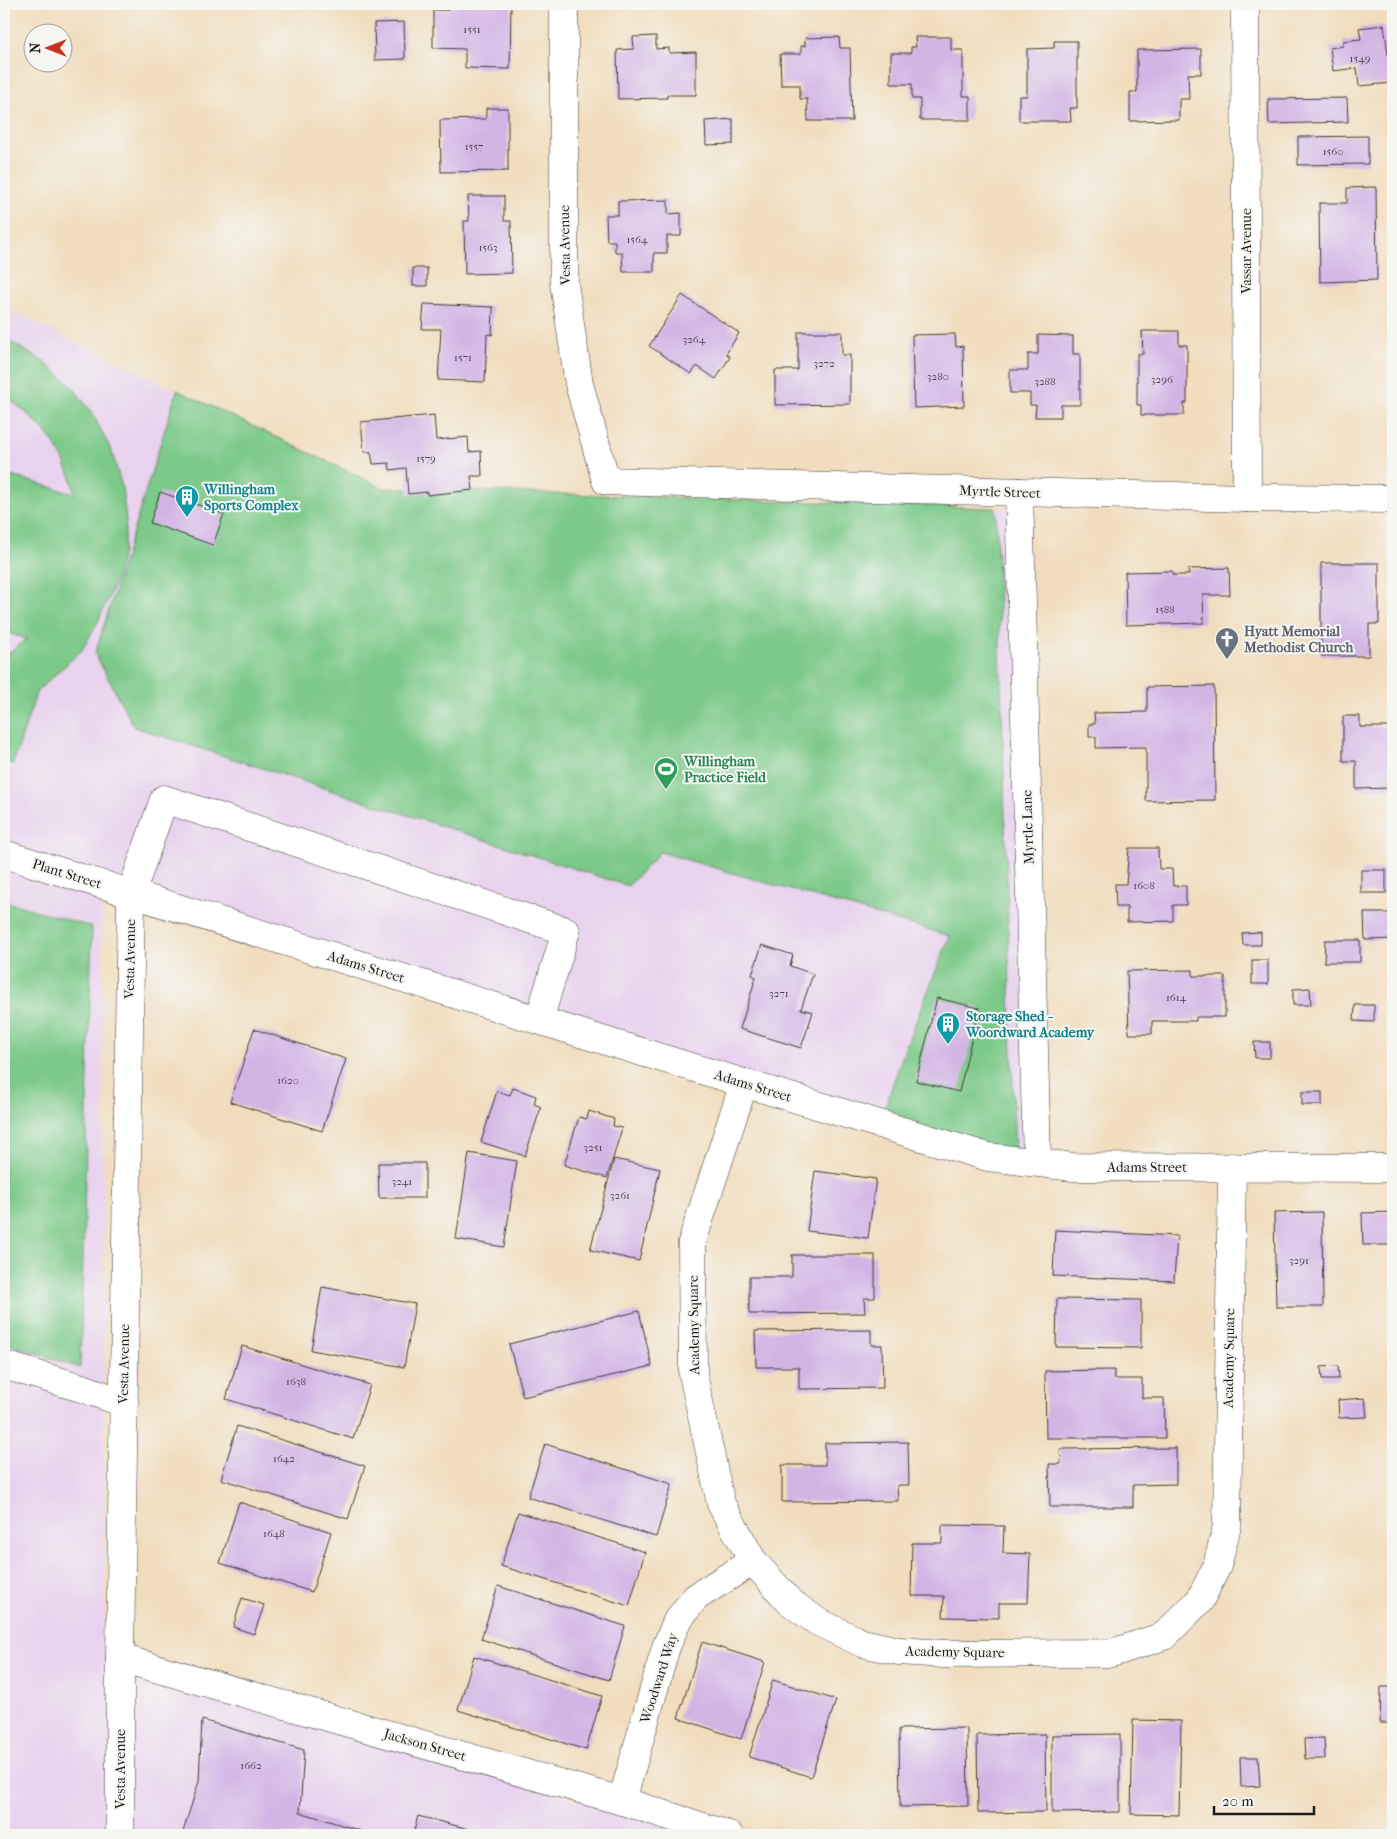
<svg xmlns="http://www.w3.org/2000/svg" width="1397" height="1839" viewBox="0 0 1397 1839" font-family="'IM FELL French Canon',serif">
	<rect width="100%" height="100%" fill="#f6f6f2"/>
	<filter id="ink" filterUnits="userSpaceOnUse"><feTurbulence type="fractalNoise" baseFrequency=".02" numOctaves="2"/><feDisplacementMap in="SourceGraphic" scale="10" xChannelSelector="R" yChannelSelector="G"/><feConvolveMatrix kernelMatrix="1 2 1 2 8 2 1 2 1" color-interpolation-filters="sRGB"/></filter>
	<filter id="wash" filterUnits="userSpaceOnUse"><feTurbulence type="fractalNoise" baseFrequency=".0096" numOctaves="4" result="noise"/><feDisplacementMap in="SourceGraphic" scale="20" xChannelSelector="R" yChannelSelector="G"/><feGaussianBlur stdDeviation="1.12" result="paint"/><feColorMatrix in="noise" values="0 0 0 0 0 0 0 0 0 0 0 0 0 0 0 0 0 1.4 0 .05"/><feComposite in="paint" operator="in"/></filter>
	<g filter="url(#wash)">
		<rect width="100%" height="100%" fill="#f1ddbe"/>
		<!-- built -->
		<polygon fill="#e8d2ee" points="4,308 383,488 1016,509 1040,1165 102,892 105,1663 700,1835 4,1835"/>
		<!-- green -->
		<g fill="#7bc989" stroke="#4c7252">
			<path d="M4,338L44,362L71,385L93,414L112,452L122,487L126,520L123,553L116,580L98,622L82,650L37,691L13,764L4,761V657L27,639L4,632V488L8,475L75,494C65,448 41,423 4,395Z"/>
			<polygon points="177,390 383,488 996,508 1015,1158 881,1119 904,1051 950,936 660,852 628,886 134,727 95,654"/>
			<polygon points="4,901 92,927 80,1368 4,1342"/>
		</g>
		<g id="blocks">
			<!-- building -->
			<g fill="#d3b5e5">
				<polygon points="448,4 511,4 510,69 465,68 465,49 433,48 433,10 448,10"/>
				<polygon points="404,22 405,59 375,60 374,23"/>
				<polygon points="1384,25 1392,83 1359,86 1357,68 1333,71 1330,48 1343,46 1343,41 1361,39 1359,28"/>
				<polygon points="656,36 656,49 669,48 669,53 696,52 696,95 667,95 667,98 618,99 617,50 634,49 633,37"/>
				<polygon points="839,37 840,48 850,48 852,121 808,121 807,99 800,99 800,85 781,85 780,54 801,54 801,46 805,46 805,38"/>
				<polygon points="915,37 951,37 951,50 963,50 963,96 970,96 970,120 920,120 920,99 912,99 912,84 891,84 891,53 911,53 911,47 916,47"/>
				<polygon points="1054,41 1077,41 1077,108 1070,108 1071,121 1019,121 1019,96 1027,96 1027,49 1054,48"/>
				<polygon points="1201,49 1201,74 1188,74 1189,99 1179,99 1179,120 1130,121 1130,92 1137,92 1137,50"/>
				<polygon points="1347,98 1348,122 1269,124 1268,99"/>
				<polygon points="486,108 508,108 508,171 441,172 440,120 486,119"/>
				<polygon points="733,119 733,144 706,145 705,121"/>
				<polygon points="1368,136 1368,164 1298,165 1298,137"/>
				<polygon points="1376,187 1377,280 1320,282 1319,203 1347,203 1347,188"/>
				<polygon points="468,196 504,196 504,221 511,221 512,273 465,274 464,221 469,221"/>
				<polygon points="668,200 668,214 681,213 681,236 667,236 667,253 654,253 654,272 623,272 622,252 615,252 615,241 607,241 606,215 618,215 618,201"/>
				<rect x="413" y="268" width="14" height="18"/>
				<polygon points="682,295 739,333 726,354 730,357 716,379 697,366 691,374 649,346"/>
				<polygon points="424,304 493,307 492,335 487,334 485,382 438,380 441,329 422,329"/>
				<polygon points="1142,331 1179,331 1179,345 1187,345 1187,403 1184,403 1184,415 1141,415 1141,405 1137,405 1137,354 1143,354"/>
				<polygon points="798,332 842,332 842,355 850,355 850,404 775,405 775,370 798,370"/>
				<polygon points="955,334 956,347 963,346 964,406 914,408 912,335"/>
				<polygon points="1038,335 1073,336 1073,354 1080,354 1080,405 1061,405 1061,417 1035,417 1036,405 1030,405 1030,393 1010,393 1010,370 1028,370 1028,354 1038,354"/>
				<polygon points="434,415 436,440 468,437 469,452 481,451 482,476 471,476 473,490 427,495 427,492 408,494 406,468 390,470 389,463 373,464 371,452 364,452 361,422"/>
				<polygon points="160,492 224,514 213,545 150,523"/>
				<polygon points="1321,563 1379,563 1379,624 1369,624 1369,656 1321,656"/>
				<polygon points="1229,568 1230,595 1203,595 1204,623 1126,625 1125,572 1172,571 1173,575 1189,575 1188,569"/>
				<polygon points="1214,686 1215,800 1146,801 1146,747 1096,748 1096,737 1089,737 1089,724 1095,724 1094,713 1147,712 1147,687"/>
				<polygon points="1343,716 1360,716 1360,727 1390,727 1391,788 1356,789 1356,761 1343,761"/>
				<polygon points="1129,848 1158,848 1159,869 1172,869 1173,886 1186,886 1186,905 1173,905 1173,921 1127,922 1127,907 1116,907 1115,884 1126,884"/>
				<rect x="1361" y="870" width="25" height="23"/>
				<polygon points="1364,913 1393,913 1393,939 1365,940"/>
				<polygon points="1261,932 1261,945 1243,945 1242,933"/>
				<polygon points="1325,940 1360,940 1360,962 1324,962"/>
				<polygon points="762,945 793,955 790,966 813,974 801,1009 813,1012 801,1048 740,1029 756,977 752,975"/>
				<rect x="1252" y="960" width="16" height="24"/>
				<polygon points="1193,970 1193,976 1225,976 1225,1017 1196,1017 1196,1021 1152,1021 1152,1034 1129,1034 1127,971"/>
				<polygon points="1310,988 1311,1005 1293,1005 1293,989"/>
				<polygon points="937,998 979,1008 959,1092 916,1081"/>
				<polygon points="1355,1005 1374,1005 1374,1022 1354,1021"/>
				<polygon points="254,1029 346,1059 322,1131 230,1102"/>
				<polygon points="1254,1042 1270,1042 1270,1058 1255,1058"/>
				<polygon points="513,1088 536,1096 534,1104 541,1107 525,1156 481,1142 497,1091 510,1095"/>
				<rect x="1302" y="1092" width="20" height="13"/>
				<polygon points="589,1111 614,1119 613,1126 622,1128 607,1178 564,1165 579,1117 587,1119"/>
				<polygon points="469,1153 517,1161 504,1247 456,1239"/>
				<polygon points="614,1159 660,1169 639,1261 590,1250"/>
				<polygon points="378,1163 425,1163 425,1198 379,1198"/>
				<polygon points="815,1171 876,1179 868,1238 807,1231"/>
				<polygon points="1322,1212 1323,1307 1276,1307 1274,1213"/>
				<polygon points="1393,1212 1393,1245 1363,1245 1362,1213"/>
				<polygon points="1055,1230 1177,1236 1174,1281 1053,1276"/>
				<polygon points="792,1255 875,1255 875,1298 864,1298 865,1313 749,1314 749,1277 792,1277"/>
				<polygon points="322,1287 415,1304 404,1367 311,1350"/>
				<polygon points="1057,1299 1141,1300 1141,1348 1056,1347"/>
				<polygon points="639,1311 652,1366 523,1397 509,1344"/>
				<polygon points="871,1330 871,1345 882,1345 883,1388 799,1389 799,1367 756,1367 755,1331"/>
				<polygon points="242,1346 370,1385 353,1439 226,1399"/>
				<polygon points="1338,1366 1339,1379 1322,1379 1321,1367"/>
				<polygon points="1114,1370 1114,1379 1142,1379 1142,1398 1164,1398 1165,1438 1046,1438 1045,1371"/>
				<polygon points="1365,1398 1367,1417 1339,1418 1338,1400"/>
				<polygon points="237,1426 365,1466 348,1519 221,1479"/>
				<polygon points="908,1442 909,1485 897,1485 898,1501 782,1502 782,1465 825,1465 825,1443"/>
				<polygon points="545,1444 672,1484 656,1537 528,1497"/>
				<polygon points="1176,1448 1176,1484 1133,1485 1133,1507 1050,1507 1049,1464 1061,1464 1060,1449"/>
				<polygon points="239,1502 331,1532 312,1592 220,1563"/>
				<polygon points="518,1512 645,1552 629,1606 501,1566"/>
				<polygon points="942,1525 1004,1526 1003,1553 1030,1554 1028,1603 999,1603 999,1618 943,1617 944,1596 911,1596 912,1543 942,1543"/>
				<polygon points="498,1586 625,1626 609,1680 481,1639"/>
				<polygon points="242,1598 264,1605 254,1634 233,1627"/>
				<polygon points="702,1642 765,1662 741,1739 678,1718"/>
				<polygon points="474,1656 602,1696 586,1750 458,1710"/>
				<polygon points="773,1680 836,1700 811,1777 749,1757"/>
				<polygon points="1381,1687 1393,1687 1393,1723 1380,1723"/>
				<polygon points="202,1720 304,1750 300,1812 374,1835 182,1835 199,1781"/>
				<polygon points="1133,1720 1181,1721 1179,1815 1131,1814"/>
				<polygon points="967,1728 968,1806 900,1807 899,1729"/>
				<polygon points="1045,1734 1046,1812 978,1813 977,1735"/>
				<polygon points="1120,1734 1120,1812 1052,1813 1052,1735"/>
				<polygon points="1324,1738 1325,1759 1305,1759 1304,1739"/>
				<polygon points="1240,1757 1258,1757 1260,1786 1241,1787"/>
				<polygon points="418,1816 469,1829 467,1835 413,1835"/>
			</g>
		</g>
	</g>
	<g filter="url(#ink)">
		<use href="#blocks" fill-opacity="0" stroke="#3c3934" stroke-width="1"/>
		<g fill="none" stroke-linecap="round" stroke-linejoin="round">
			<!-- minor casing -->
			<g stroke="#3c3934" stroke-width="29">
				<g id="minor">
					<polyline points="564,4 564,283 579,384 606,481 1247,498 1393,499"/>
					<polyline points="1245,4 1247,498"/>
					<polyline points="1019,492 1037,1162"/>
					<polyline points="4,854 612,1043 988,1157 1073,1167 1393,1168"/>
					<polyline points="744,1083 692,1242 693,1374 721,1504 753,1561 790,1602 818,1622 862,1643 899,1651 944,1654 1112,1653 1164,1636 1200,1600 1217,1566 1227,1526 1232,1167"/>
					<polyline points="4,1365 85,1389 124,1403"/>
					<polyline points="120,1658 622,1801 729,1835"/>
					<polyline points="622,1801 666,1647 677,1621 696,1597 753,1561"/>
					<polyline points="120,1835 120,1658 131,894 164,799 566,931 539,1020"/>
				</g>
			</g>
			<!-- minor -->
			<use href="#minor" stroke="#fff" stroke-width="28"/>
		</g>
	</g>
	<!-- icons -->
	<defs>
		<g id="building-pin" transform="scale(1.25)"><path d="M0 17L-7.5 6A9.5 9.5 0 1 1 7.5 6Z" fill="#0f9aa8" stroke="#f6f6f2"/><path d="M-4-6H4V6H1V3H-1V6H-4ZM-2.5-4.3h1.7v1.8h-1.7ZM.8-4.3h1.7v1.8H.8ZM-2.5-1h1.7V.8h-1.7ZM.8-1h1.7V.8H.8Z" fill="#fff"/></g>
		<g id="church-pin" transform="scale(1.25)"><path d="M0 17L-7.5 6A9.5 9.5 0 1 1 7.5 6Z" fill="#6b7280" stroke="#f6f6f2"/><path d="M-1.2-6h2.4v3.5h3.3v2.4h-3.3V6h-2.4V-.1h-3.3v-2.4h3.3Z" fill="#fff"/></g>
		<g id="stadium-pin" transform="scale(1.25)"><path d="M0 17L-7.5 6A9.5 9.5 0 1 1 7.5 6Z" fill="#2e9e5b" stroke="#f6f6f2"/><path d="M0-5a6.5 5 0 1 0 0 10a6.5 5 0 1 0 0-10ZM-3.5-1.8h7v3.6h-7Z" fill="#fff"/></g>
	</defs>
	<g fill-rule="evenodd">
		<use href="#building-pin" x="187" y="497"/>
		<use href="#church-pin" x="1227" y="639"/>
		<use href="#stadium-pin" x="666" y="769"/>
		<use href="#building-pin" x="948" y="1024"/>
	</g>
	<g text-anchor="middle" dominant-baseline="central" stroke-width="4" stroke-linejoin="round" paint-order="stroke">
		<!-- number labels -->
		<g font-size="11" fill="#4a424e">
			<text x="472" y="29">1551</text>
			<text x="1360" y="58">1549</text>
			<text x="474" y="146">1557</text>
			<text x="1333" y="151">1560</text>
			<text x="637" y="239">1564</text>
			<text x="488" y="247">1563</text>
			<text x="694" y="339">3264</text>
			<text x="463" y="357">1571</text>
			<text x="824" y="363">3272</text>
			<text x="938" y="376">3280</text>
			<text x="1162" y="379">3296</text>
			<text x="1045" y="381">3288</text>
			<text x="426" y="458">1579</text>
			<text x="1165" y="609">1588</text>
			<text x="1144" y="885">1608</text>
			<text x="779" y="993">3271</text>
			<text x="1176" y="997">1614</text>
			<text x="288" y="1080">1620</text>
			<text x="593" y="1147">3251</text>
			<text x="402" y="1181">3241</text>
			<text x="620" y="1195">3261</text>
			<text x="1299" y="1260">3291</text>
			<text x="296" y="1381">1638</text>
			<text x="284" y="1458">1642</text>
			<text x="274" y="1533">1648</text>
			<text x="251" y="1765">1662</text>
		</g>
		<!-- street labels -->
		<g font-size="14" fill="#1c1c1c" stroke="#f6f6f2">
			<text transform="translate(565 245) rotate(-91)">Vesta Avenue</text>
			<text transform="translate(1246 251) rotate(-90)">Vassar Avenue</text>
			<text transform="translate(1000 492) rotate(2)">Myrtle Street</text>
			<text transform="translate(1028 827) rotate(-92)">Myrtle Lane</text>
			<text transform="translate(67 874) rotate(17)">Plant Street</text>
			<text transform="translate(130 959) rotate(-89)">Vesta Avenue</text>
			<text transform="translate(366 967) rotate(17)">Adams Street</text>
			<text transform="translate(753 1086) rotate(17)">Adams Street</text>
			<text x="1147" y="1167">Adams Street</text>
			<text transform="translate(694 1325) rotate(-91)">Academy Square</text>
			<text transform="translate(1229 1358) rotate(-89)">Academy Square</text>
			<text transform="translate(124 1364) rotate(-89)">Vesta Avenue</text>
			<text transform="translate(955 1652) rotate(1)">Academy Square</text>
			<text transform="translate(659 1678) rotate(-72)">Woodward Way</text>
			<text transform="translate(425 1745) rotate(16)">Jackson Street</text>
			<text transform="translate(120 1769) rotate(-90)">Vesta Avenue</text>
		</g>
		<!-- culture labels -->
		<g font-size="14" font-weight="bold" fill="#0d838f" stroke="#f6f6f2" text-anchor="start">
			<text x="204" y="489">Willingham<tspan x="204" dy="16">Sports Complex</tspan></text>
			<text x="966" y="1016">Storage Shed -<tspan x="966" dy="16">Woordward Academy</tspan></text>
		</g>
		<!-- worship labels -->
		<g font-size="14" font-weight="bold" fill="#5b616d" stroke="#f6f6f2" text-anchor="start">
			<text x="1244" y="631">Hyatt Memorial<tspan x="1244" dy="16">Methodist Church</tspan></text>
		</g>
		<!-- leisure labels -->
		<g font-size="14" font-weight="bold" fill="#27864d" stroke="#f6f6f2" text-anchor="start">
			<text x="684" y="761">Willingham<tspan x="684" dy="16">Practice Field</tspan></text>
		</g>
	</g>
	<!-- margin -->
	<rect width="1397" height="1839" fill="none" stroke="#f6f6f2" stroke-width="20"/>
	<!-- north arrow -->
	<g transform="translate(48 48) rotate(270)"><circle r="24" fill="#f6f6f2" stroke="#9f9f9c"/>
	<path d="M0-4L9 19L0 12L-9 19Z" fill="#c8321e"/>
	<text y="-8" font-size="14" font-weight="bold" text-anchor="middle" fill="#1c1c1c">N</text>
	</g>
	<!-- scale -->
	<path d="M1214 1806v8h100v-8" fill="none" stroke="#1c1c1c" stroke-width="2.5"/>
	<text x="1222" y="1806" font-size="15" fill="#1c1c1c" stroke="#f6f6f2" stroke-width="4" paint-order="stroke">20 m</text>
</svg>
